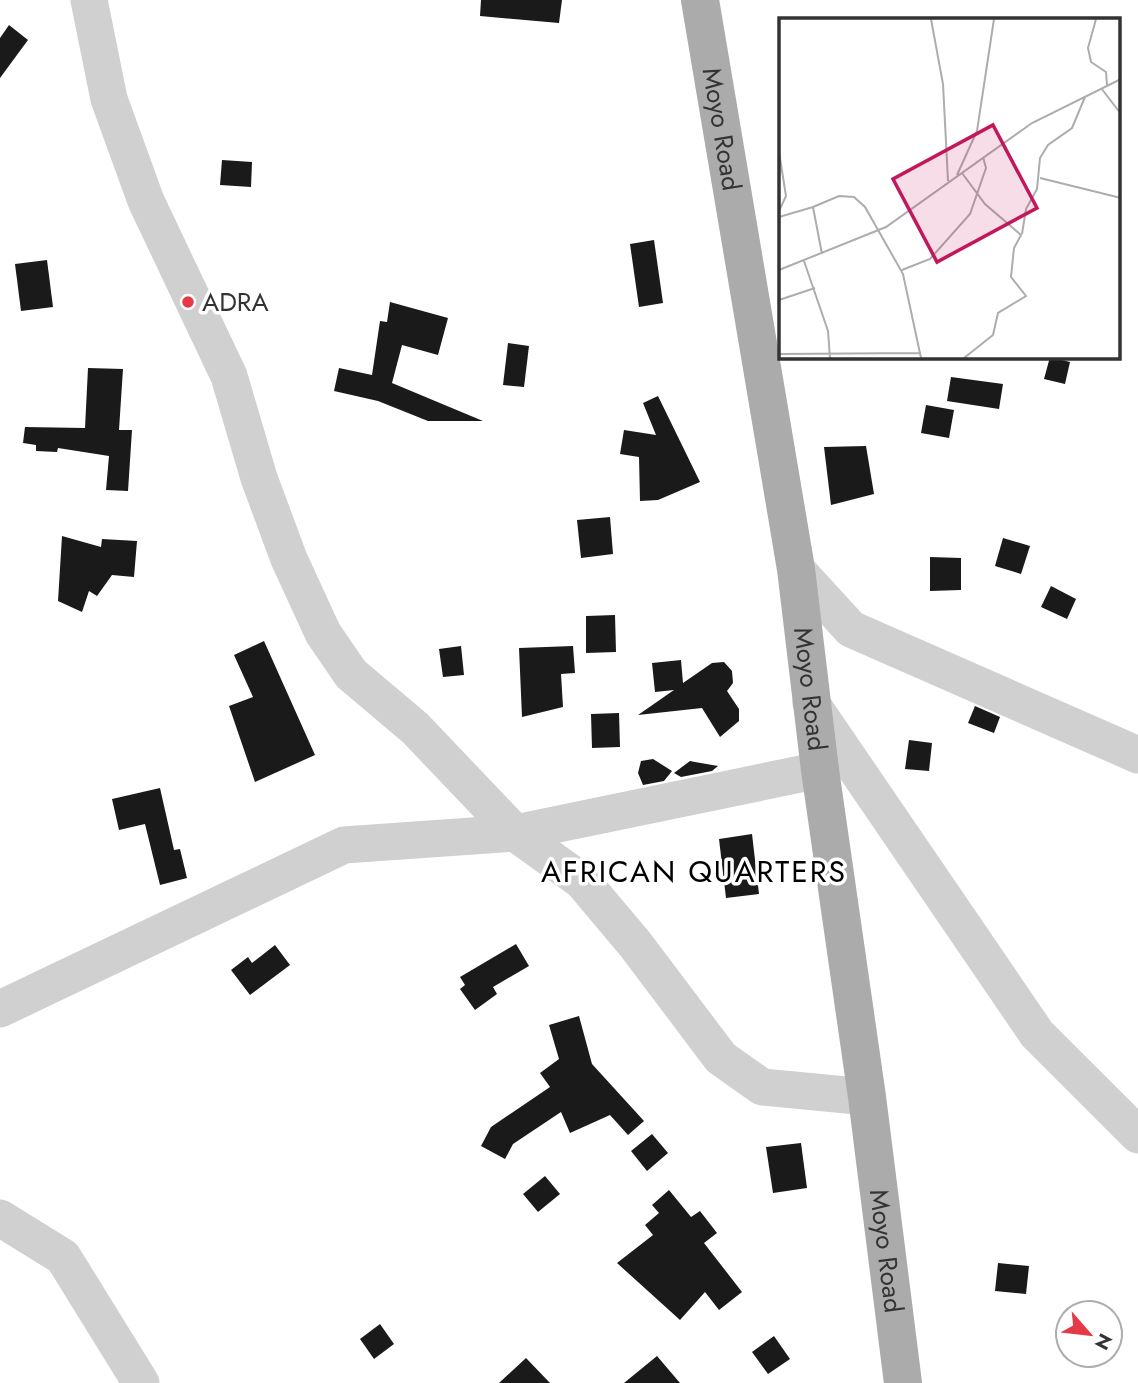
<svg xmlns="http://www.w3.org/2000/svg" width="1138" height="1383" viewBox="0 0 1138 1383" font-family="Jost,sans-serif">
	<rect width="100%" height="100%" fill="#fff"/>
	<!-- building -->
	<g fill="#1a1a1a">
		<polygon points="481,0 562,0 559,23 480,16"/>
		<polygon points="9,25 28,40 0,78 0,38"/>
		<polygon points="222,160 252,162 251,187 220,185"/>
		<polygon points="654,240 663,303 639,307 630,244"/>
		<polygon points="47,260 53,307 21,311 15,264"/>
		<polygon points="390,302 448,318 438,355 402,345 392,383 483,421 428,421 378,401 334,391 339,368 372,375 380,321 387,322"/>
		<polygon points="508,343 529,346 524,387 503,385"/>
		<polygon points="1050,357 1070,362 1065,384 1044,379"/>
		<polygon points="88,368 123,369 119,430 132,430 128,491 106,490 109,456 58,448 57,452 36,451 36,445 23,443 25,427 85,428"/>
		<polygon points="951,377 1003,384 999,409 947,401"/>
		<polygon points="658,396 700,482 658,500 640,501 639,457 620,454 624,430 656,435 643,403"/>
		<polygon points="926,405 954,410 949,438 921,433"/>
		<polygon points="866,446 874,494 831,505 824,447"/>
		<polygon points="610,517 613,554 581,558 577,520"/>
		<polygon points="62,536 101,547 102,539 137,541 134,577 112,575 97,596 89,591 82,612 58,601"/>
		<polygon points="1003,538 1030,546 1021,574 995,566"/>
		<polygon points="930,557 961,558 961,590 930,591"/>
		<polygon points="1051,586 1076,599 1067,619 1041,607"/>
		<polygon points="615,615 616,652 586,653 586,616"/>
		<polygon points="264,641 315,755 255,782 229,706 253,697 234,655"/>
		<polygon points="461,646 464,675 443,677 439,649"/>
		<polygon points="573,646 575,673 561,674 563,707 522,717 519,648"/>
		<polygon points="681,660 683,683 712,663 724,662 732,671 733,683 727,691 739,709 739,721 720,737 702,708 638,715 674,690 655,692 652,663"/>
		<polygon points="975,706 1000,717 994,733 968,723"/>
		<polygon points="619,713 620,747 592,748 591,714"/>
		<polygon points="909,740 932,743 929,771 905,769"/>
		<polygon points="653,759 672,771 664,781 643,785 638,773 641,761"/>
		<polygon points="690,761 695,762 718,766 712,771 681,777 674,773"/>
		<polygon points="160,788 174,850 180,849 187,878 160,885 145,824 119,830 112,799"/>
		<polygon points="752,834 759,894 726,898 719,839"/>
		<polygon points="516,944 529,966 493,987 497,994 475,1010 460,989 465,985 460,977"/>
		<polygon points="275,945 290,965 250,995 231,970 248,957 252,963"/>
		<polygon points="579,1016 592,1064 644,1121 628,1135 610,1115 570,1133 561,1112 513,1144 505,1159 481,1146 491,1127 550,1087 540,1073 559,1059 549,1025"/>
		<polygon points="652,1134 668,1153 647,1171 631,1151"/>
		<polygon points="801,1143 807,1188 773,1193 766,1147"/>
		<polygon points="545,1176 560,1194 538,1212 523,1194"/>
		<polygon points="669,1190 691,1217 700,1211 717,1233 704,1243 742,1292 719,1310 705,1292 680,1320 617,1263 653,1235 645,1225 659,1213 652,1205"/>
		<polygon points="998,1263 1029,1266 1026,1294 995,1291"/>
		<polygon points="380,1324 394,1344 374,1359 360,1339"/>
		<polygon points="774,1336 790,1359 768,1374 752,1352"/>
		<polygon points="657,1356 680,1383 624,1383"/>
		<polygon points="526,1358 550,1383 499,1383"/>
	</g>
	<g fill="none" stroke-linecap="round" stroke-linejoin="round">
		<!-- minor -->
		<g stroke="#d0d0d0" stroke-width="37">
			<polyline points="89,0 109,99 146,201 229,376 259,478 289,559 323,633 351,674 415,728 515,833 582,881 635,944 721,1058 762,1087 867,1097"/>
			<polyline points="796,569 851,629 1138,755"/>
			<polyline points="811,703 1037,1034 1138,1135"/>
			<polyline points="0,1009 344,845 515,833 820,770"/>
			<polyline points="0,1218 63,1257 141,1383"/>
		</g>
		<!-- major -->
		<path stroke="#ababab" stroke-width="38" id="s1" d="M700,0L796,569L820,770L867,1097L903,1383"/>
	</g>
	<!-- markers -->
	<circle fill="#e63946" stroke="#fff" stroke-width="2.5" cx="188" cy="302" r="7"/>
	<g text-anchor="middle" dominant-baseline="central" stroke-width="7" stroke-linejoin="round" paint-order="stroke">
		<!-- street labels -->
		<g font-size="26" fill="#333" stroke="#fff">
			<text stroke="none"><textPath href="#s1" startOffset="131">Moyo Road</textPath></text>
			<text stroke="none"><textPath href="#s1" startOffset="698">Moyo Road</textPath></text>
			<text stroke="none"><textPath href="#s1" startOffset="1265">Moyo Road</textPath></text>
		</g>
		<!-- poi labels -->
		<g font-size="26" fill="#333" stroke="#fff" text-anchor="start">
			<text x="202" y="302">ADRA</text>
		</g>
		<!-- quarter labels -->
		<g font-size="30" letter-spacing="2" fill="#000" stroke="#fff">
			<text x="694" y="871">AFRICAN QUARTERS</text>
		</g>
	</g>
	<!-- overview -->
	<g transform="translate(779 18)">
		<rect width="341" height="341" fill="#fff"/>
		<path fill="none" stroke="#adadad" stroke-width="2" d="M152,1L164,66L169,163M317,1L309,30L312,44L327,54L328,67M322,70L342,96M0,134L7,178L0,193M183,155L206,186L242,217L235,230L232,259L247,278L219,295L214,317L185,340M178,157L198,113L215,1M261,160L342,180M34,189L60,178L75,179L86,189L124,256L142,340M0,199L34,189L43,236M243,216L247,191L258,171L261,140L269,127L293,110L306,79M25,243L49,313L51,340M0,252L107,209L253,105L342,61M123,252L151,241L191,196L207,150L204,139M0,282L36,270M0,336L141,335"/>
		<path fill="#c2185b" fill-opacity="0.15" stroke="#c2185b" stroke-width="3.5" d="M214,107L258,190L158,244L114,161Z"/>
		<rect width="341" height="341" fill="none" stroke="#333" stroke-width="3.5"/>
	</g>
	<!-- north arrow -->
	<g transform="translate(1089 1334) rotate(118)"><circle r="33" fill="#ffffff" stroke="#adadad" stroke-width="2"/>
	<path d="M0-5L12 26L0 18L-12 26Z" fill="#e63946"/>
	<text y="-10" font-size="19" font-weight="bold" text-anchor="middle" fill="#333333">N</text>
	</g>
</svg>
